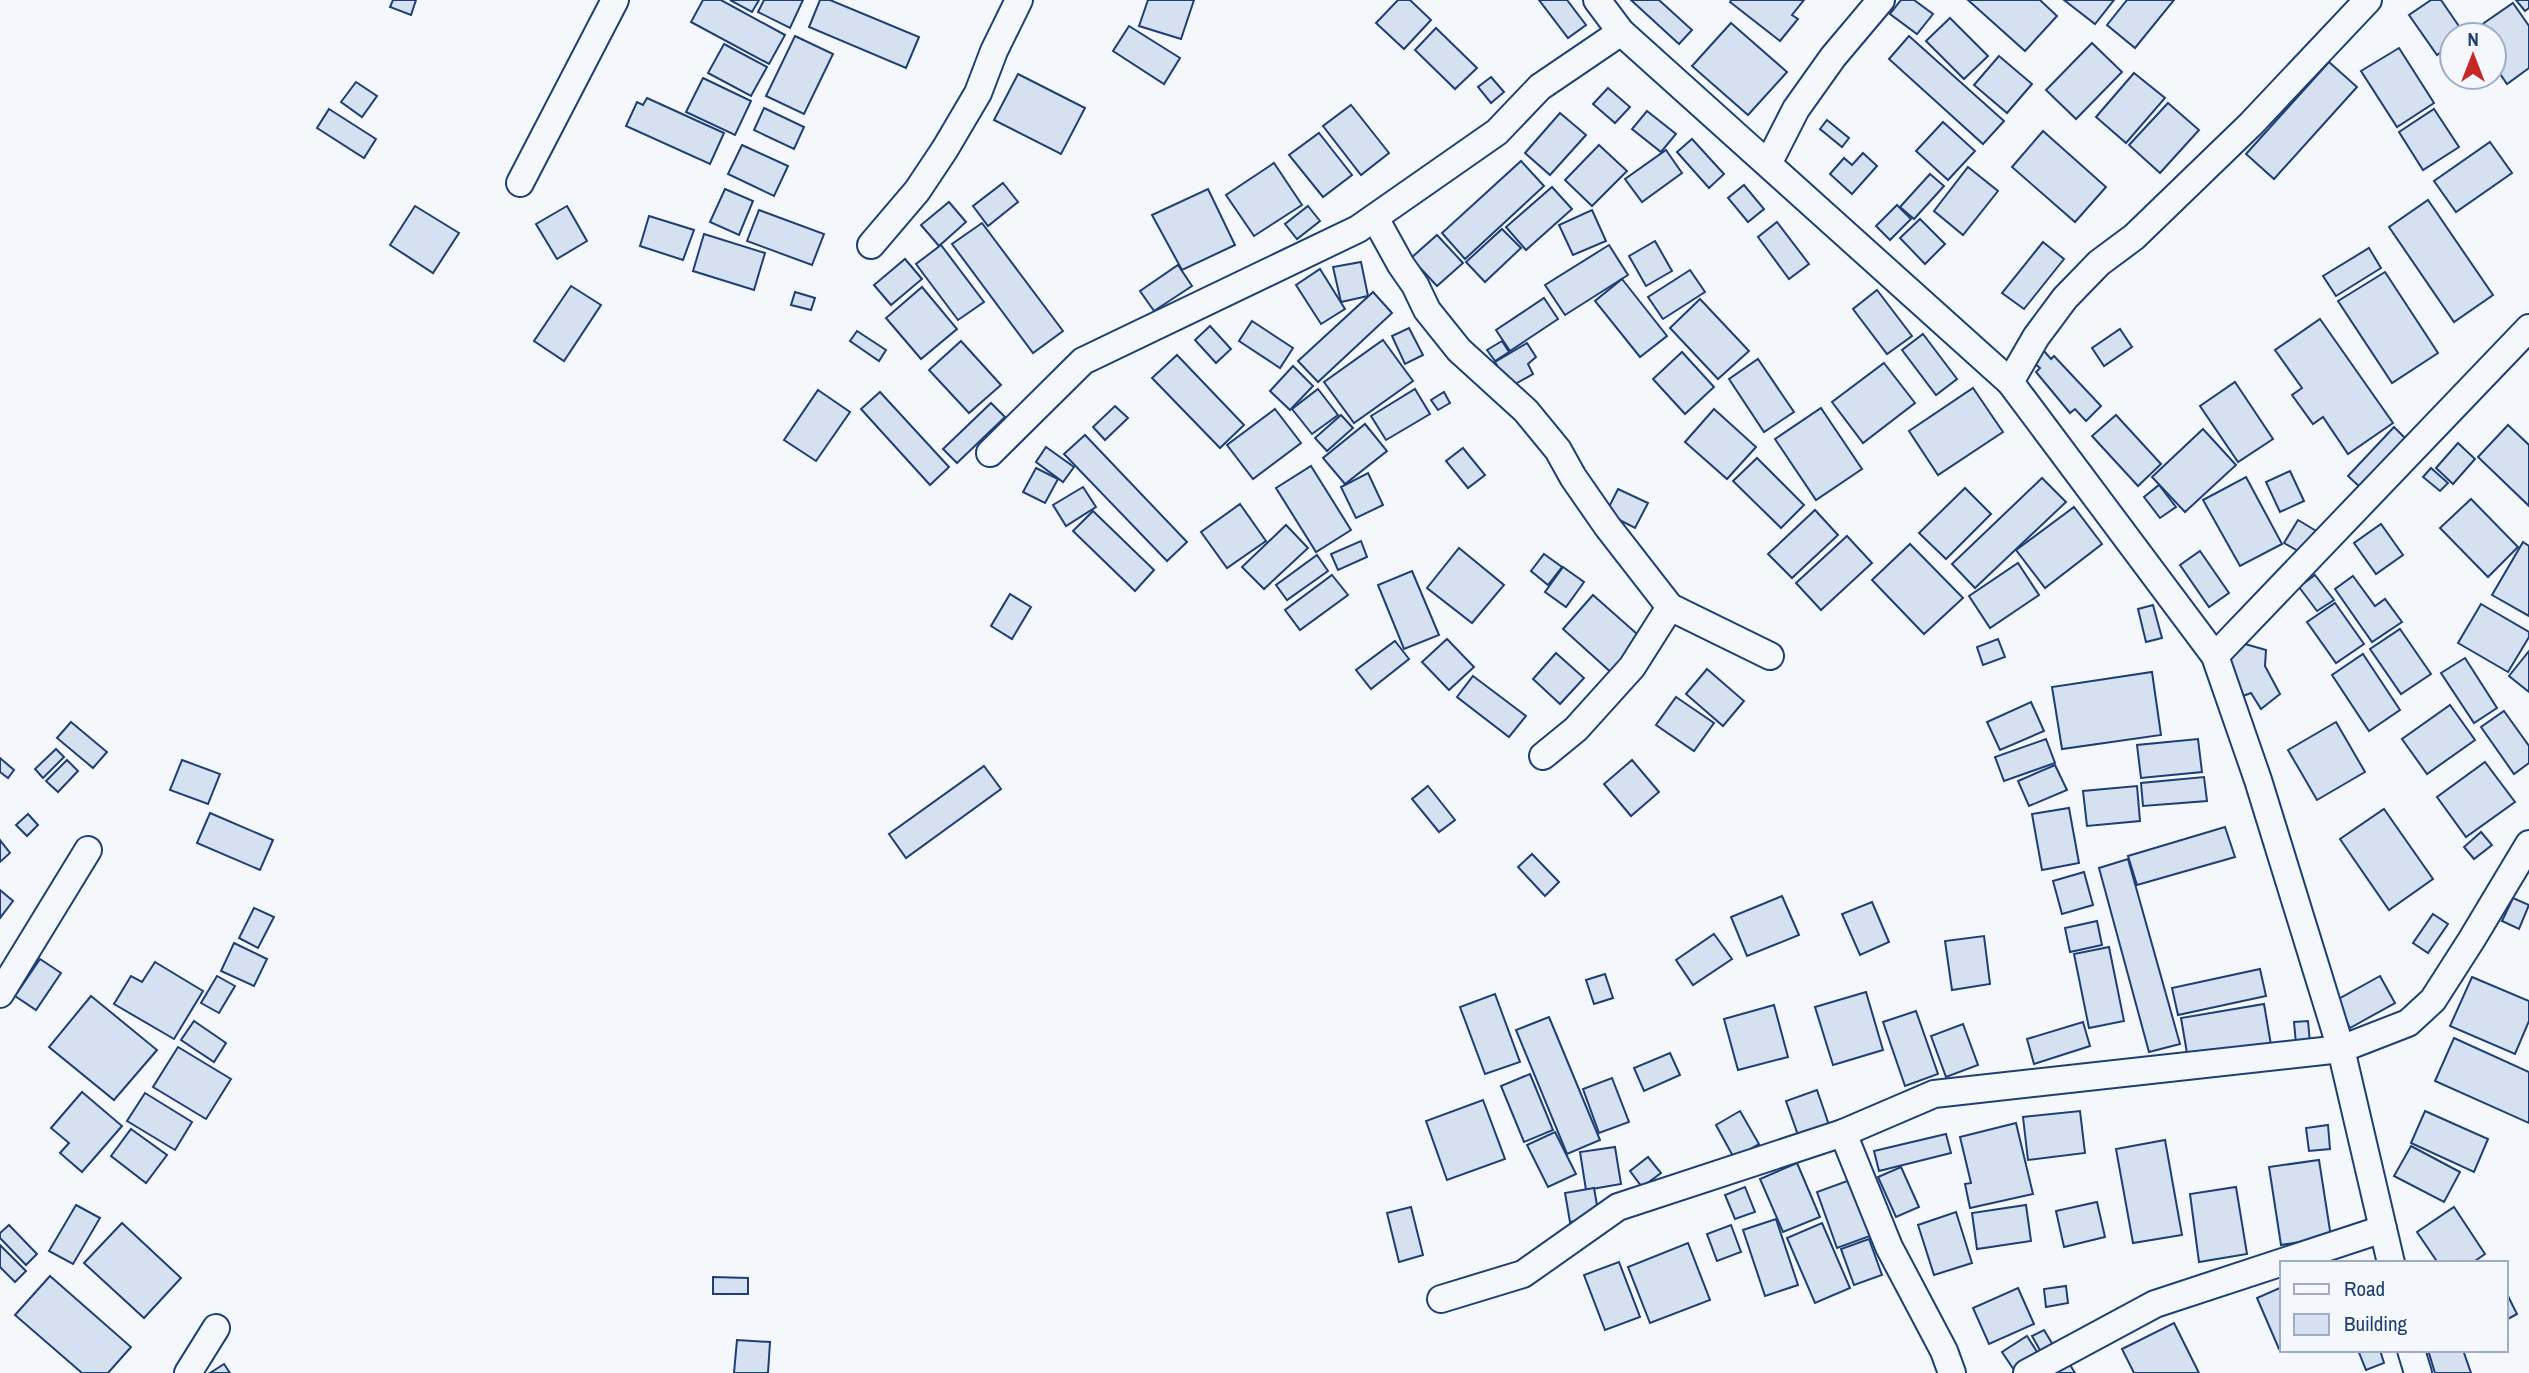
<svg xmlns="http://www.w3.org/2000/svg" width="2529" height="1373" viewBox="0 0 2529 1373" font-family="'Archivo Narrow',sans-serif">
	<rect width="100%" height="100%" fill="#f4f7fb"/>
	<!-- building -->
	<g fill="#d5e0f0" stroke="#1d3f73" stroke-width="2">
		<polygon points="393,0 416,0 411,15 390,7"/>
		<polygon points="703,0 721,0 785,35 769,64 691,22"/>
		<polygon points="730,0 759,0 752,12"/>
		<polygon points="764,0 803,0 790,28 758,12"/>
		<polygon points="820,0 830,0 919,37 906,68 809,27"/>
		<polygon points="1148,0 1194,0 1181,39 1139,26"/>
		<polygon points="1398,0 1410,0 1431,20 1404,49 1376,23"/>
		<polygon points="1539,0 1567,0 1586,25 1568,38"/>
		<polygon points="1631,0 1659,0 1692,30 1679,44"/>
		<polygon points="1731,0 1804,0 1792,15 1798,19 1780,41 1730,2"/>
		<polygon points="1901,0 1914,0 1933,14 1917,34 1890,14"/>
		<polygon points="1968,0 2040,0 2057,16 2025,51"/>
		<polygon points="2064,0 2114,0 2095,24"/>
		<polygon points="2127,0 2174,0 2135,48 2107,25"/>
		<polygon points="2431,0 2441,0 2465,35 2452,35 2452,44 2437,55 2409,15"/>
		<polygon points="2516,0 2529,0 2529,8 2525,11"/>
		<polygon points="2513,3 2529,26 2529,68 2507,84 2494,65 2494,35 2473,35 2471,32"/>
		<polygon points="1950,18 1988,56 1964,79 1926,41"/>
		<polygon points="1731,23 1787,72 1748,115 1692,66"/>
		<polygon points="1129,26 1180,58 1164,84 1113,51"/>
		<polygon points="1436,28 1477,68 1455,89 1415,50"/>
		<polygon points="795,36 833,54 804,114 766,96"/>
		<polygon points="1909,36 2004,121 1983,144 1889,59"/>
		<polygon points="2092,43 2122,72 2076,119 2046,90"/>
		<polygon points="724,44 767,67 751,96 708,73"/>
		<polygon points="2399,48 2434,103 2397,127 2361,71"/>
		<polygon points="1999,56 2032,84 2007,113 1974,85"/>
		<polygon points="2329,62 2357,87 2274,179 2246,154"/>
		<polygon points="2134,73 2165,98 2126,143 2096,117"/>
		<polygon points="1018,74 1085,108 1061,154 994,120"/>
		<polygon points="1491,77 1504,92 1491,103 1478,87"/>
		<polygon points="703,78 751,101 735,135 686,112"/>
		<polygon points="356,82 377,96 362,117 341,102"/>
		<polygon points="1608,88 1630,107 1615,123 1593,104"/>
		<polygon points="647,98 724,133 710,164 626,126 637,102 643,105"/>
		<polygon points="2168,103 2199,130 2160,173 2129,145"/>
		<polygon points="1351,105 1389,153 1361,175 1323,126"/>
		<polygon points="764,108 804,127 794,149 754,130"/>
		<polygon points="329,109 376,139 364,158 317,128"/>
		<polygon points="2434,109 2459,147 2423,170 2399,132"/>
		<polygon points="1647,111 1676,134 1661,152 1632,129"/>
		<polygon points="1560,113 1586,135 1550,175 1525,153"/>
		<polygon points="1827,120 1849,138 1842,147 1820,129"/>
		<polygon points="1943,122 1975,151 1948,180 1916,151"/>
		<polygon points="2043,131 2106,187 2075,222 2012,167"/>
		<polygon points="1319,133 1352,175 1323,197 1289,155"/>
		<polygon points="1692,139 1724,174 1709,188 1677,152"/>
		<polygon points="2490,142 2512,173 2456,212 2434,181"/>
		<polygon points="742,145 788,166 774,196 728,174"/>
		<polygon points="1599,145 1627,171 1592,206 1565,180"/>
		<polygon points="1666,150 1682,173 1642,202 1625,179"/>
		<polygon points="1863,153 1877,166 1852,194 1830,174 1844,158 1852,165"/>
		<polygon points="1521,161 1544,186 1465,259 1442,233"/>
		<polygon points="1274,163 1302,205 1254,236 1226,195"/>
		<polygon points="1968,167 1998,191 1963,235 1934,211"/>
		<polygon points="1930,174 1944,186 1914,219 1900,207"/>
		<polygon points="1003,183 1018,202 988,226 973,206"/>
		<polygon points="1744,185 1764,209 1748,222 1728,198"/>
		<polygon points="1552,187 1572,209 1526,250 1506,227"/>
		<polygon points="725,189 753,201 739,235 710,222"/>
		<polygon points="1208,189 1235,245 1182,270 1152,215"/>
		<polygon points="2428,200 2493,295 2454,322 2389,227"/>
		<polygon points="949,202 966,222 939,246 921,225"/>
		<polygon points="1897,205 1911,219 1890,240 1876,226"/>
		<polygon points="415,206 459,233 433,273 390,245"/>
		<polygon points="567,206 587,241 557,259 536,224"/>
		<polygon points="1308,206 1320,221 1297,239 1285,224"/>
		<polygon points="759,210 824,234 812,265 747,241"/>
		<polygon points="1592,210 1606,241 1573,255 1559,225"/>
		<polygon points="649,216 694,230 683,260 640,246"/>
		<polygon points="1920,219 1945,244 1925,264 1900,238"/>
		<polygon points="1777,222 1809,264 1789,279 1758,237"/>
		<polygon points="982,223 1063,331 1033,353 952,244"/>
		<polygon points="1502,229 1521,248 1485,282 1466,262"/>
		<polygon points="704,234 765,253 754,290 693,271"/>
		<polygon points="1437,235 1463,263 1437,286 1411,258"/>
		<polygon points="1655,241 1672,271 1646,286 1629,256"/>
		<polygon points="2043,242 2064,259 2024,309 2002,293"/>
		<polygon points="941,245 984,302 958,320 916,264"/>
		<polygon points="1609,245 1628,275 1565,315 1545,285"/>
		<polygon points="2369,248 2381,268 2336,296 2323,276"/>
		<polygon points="905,259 922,279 891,305 874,285"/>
		<polygon points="1361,262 1368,296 1341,302 1333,267"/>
		<polygon points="1178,265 1192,286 1154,311 1140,291"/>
		<polygon points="1320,269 1345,309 1321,324 1296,285"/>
		<polygon points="1690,270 1705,292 1663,319 1648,297"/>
		<polygon points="2385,272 2438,353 2392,383 2338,301"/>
		<polygon points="1622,279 1667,336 1640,357 1595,301"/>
		<polygon points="571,286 601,305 564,361 534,341"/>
		<polygon points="922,287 957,329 921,359 886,318"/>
		<polygon points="1877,290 1912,336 1887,354 1853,309"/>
		<polygon points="795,292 815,298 811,310 791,305"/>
		<polygon points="1373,292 1392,313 1318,382 1298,361"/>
		<polygon points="1544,298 1558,319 1510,351 1496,330"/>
		<polygon points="1700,299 1749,351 1718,379 1670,328"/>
		<polygon points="2320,319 2393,423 2348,454 2323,417 2313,424 2292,395 2302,388 2275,350"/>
		<polygon points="1252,321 1293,348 1280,368 1239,341"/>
		<polygon points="1210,326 1231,349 1216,363 1195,340"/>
		<polygon points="1409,328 1423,355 1405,364 1392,336"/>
		<polygon points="2120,329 2132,347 2104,366 2092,348"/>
		<polygon points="857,331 886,350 879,361 850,341"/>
		<polygon points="1923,334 1957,379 1936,395 1902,350"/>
		<polygon points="1383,340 1413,381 1354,423 1324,382"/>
		<polygon points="961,341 1001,385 969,413 929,370"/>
		<polygon points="1502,341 1509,352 1495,361 1487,350"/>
		<polygon points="1527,343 1536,357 1528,364 1533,374 1510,387 1495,362"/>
		<polygon points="2044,351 2051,359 2054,356 2101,406 2086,421 2075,409 2070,413 2036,372 2040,368 2033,362"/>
		<polygon points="1682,352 1714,387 1685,414 1653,379"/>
		<polygon points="1177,355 1244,425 1220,448 1152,378"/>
		<polygon points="1758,359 1794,412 1764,432 1729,379"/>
		<polygon points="1884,363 1915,403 1863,443 1832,402"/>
		<polygon points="1293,366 1313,386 1290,410 1270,391"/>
		<polygon points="2235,382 2273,439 2238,462 2200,406"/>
		<polygon points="1973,388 2003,432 1938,475 1909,431"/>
		<polygon points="1318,389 1338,415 1312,434 1292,409"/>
		<polygon points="1415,389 1430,414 1386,440 1371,416"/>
		<polygon points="818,390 850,412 816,461 784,440"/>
		<polygon points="880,392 949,467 930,485 861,409"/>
		<polygon points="1444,392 1450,403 1438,410 1431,400"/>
		<polygon points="991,403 1005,417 957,463 943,449"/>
		<polygon points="1115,406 1128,418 1105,440 1093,427"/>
		<polygon points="1821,408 1862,469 1816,500 1775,439"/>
		<polygon points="1275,409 1301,443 1253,479 1227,445"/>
		<polygon points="1714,409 1756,447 1727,479 1685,442"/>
		<polygon points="1341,415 1353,428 1327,451 1315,438"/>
		<polygon points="2116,415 2161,464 2138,486 2092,436"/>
		<polygon points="1365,424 1387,451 1345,484 1323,458"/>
		<polygon points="2508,425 2529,445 2529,506 2478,457"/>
		<polygon points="2394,427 2407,440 2361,488 2348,476"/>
		<polygon points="2203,429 2236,465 2185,512 2152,477"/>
		<polygon points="1085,435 1187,542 1167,561 1064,454"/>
		<polygon points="2458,443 2475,459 2453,484 2436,468"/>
		<polygon points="1046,447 1074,467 1063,482 1036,462"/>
		<polygon points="1463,448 1485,475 1468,488 1446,461"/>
		<polygon points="1757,458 1804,505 1781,528 1733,481"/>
		<polygon points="1311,466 1351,530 1316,552 1276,488"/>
		<polygon points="1036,468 1058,479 1045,503 1023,492"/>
		<polygon points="2431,468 2448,483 2440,491 2423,477"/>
		<polygon points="2290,471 2304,501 2280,512 2266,482"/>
		<polygon points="1368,473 1383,505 1356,518 1341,487"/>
		<polygon points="2246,477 2282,544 2240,566 2203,500"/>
		<polygon points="2042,478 2066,502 1975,588 1952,564"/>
		<polygon points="2159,485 2176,507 2160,518 2144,497"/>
		<polygon points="1083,487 1096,507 1066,526 1053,505"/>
		<polygon points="1965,488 1991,514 1946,559 1919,533"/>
		<polygon points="1618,489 1648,503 1635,528 1606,513"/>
		<polygon points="2471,499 2518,547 2488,577 2440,528"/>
		<polygon points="1240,504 1266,541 1227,568 1201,532"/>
		<polygon points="2074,507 2102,544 2045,588 2016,550"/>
		<polygon points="1815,510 1838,535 1792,578 1768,554"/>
		<polygon points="1093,511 1154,570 1135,591 1073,531"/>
		<polygon points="2298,520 2318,532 2305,555 2284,543"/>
		<polygon points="2381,524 2403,555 2376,574 2354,543"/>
		<polygon points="1286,525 1308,548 1264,589 1242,567"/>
		<polygon points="1847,536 1872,563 1821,610 1796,583"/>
		<polygon points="1361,541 1367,557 1338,570 1331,554"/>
		<polygon points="2523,542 2529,546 2529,616 2492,595"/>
		<polygon points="1910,544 1963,598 1924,634 1872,580"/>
		<polygon points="1459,548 1504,585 1472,623 1427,588"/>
		<polygon points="2200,551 2229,593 2209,607 2180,565"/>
		<polygon points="1544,554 1562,567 1548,585 1531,571"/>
		<polygon points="1317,555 1328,571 1287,600 1276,585"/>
		<polygon points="2018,563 2039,595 1990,628 1969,596"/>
		<polygon points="1563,567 1584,582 1566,607 1545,592"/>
		<polygon points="1412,571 1439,635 1404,649 1378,585"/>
		<polygon points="1332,575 1348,595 1300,630 1285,610"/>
		<polygon points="2315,575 2334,600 2317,611 2299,587"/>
		<polygon points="2353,576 2375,606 2385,599 2402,622 2372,642 2335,589"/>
		<polygon points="1010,594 1031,607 1012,639 991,626"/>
		<polygon points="1593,595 1645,641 1614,675 1563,629"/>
		<polygon points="2335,603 2364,644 2336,663 2307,622"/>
		<polygon points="2481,604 2529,632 2529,637 2508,672 2458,643"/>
		<polygon points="2153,605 2162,638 2146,642 2138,609"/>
		<polygon points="2400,629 2431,674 2401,694 2370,649"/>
		<polygon points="1447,639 1474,667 1449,690 1422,662"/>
		<polygon points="1998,639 2005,657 1983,665 1977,647"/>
		<polygon points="1395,641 1409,659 1371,689 1356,670"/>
		<polygon points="2245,644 2266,650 2265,666 2280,694 2261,709 2251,693 2243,696 2226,664"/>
		<polygon points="2529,651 2529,692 2509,676"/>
		<polygon points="1556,653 1584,678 1560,704 1533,679"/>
		<polygon points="2363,654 2400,710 2369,731 2332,675"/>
		<polygon points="2465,658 2497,708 2474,723 2441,673"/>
		<polygon points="1707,669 1744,701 1723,726 1686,694"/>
		<polygon points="2152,672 2161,735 2062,749 2052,687"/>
		<polygon points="1473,676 1526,716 1509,737 1457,697"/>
		<polygon points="1676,697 1714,723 1694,751 1656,725"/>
		<polygon points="2031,702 2044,731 2000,750 1987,722"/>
		<polygon points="2450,705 2475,740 2427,774 2402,739"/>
		<polygon points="2504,711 2529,746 2529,763 2514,774 2481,727"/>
		<polygon points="71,722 107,752 93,768 57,738"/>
		<polygon points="2336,722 2365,772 2317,800 2288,750"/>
		<polygon points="2046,739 2055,763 2004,781 1995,757"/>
		<polygon points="2198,739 2202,772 2141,778 2137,745"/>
		<polygon points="56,749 64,757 43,778 35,769"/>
		<polygon points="0,758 14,770 8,778 0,772"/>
		<polygon points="67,760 78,771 58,792 46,781"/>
		<polygon points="182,760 220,774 208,804 170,790"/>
		<polygon points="1632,760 1659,792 1631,816 1604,784"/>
		<polygon points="2485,762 2515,802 2466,837 2437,797"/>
		<polygon points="2055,765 2067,790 2029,806 2018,781"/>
		<polygon points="984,766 1001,789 906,858 889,834"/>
		<polygon points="2204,777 2207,801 2143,806 2141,783"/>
		<polygon points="1428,786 1455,820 1439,832 1412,799"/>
		<polygon points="2137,786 2140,821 2087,826 2083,791"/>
		<polygon points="2069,808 2079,863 2042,870 2032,814"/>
		<polygon points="2384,809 2433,879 2389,910 2340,839"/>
		<polygon points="210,813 273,840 260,870 197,843"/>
		<polygon points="28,814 38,825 27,836 16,825"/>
		<polygon points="2225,827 2235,857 2137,885 2128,856"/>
		<polygon points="2481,832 2492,845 2474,859 2464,847"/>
		<polygon points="0,840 10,853 0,862"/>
		<polygon points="1532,854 1559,882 1545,896 1518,867"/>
		<polygon points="2128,859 2180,1044 2149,1052 2099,868"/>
		<polygon points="2084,872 2093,905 2062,914 2053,881"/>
		<polygon points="0,890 13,901 0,918"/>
		<polygon points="1782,896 1799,935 1747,956 1731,917"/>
		<polygon points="2513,898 2529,905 2519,929 2502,921"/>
		<polygon points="1872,902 1889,942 1860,955 1842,914"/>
		<polygon points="254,908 274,917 258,948 239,938"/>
		<polygon points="2433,914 2448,924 2428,953 2413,943"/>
		<polygon points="2097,921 2102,945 2070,952 2065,928"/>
		<polygon points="1714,934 1732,959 1693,985 1676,960"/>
		<polygon points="1984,936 1990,984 1952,990 1945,941"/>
		<polygon points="234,943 267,959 254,986 221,971"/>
		<polygon points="2109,947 2124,1021 2089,1028 2074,954"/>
		<polygon points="40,959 61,973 36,1010 15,996"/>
		<polygon points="155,962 203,991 174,1039 114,1004 131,976 142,982"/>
		<polygon points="2260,969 2266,996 2178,1015 2172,988"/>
		<polygon points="1605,974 1613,998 1594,1004 1586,980"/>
		<polygon points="217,976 235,986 219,1013 201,1003"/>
		<polygon points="2380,976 2395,1003 2350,1028 2335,1001"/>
		<polygon points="2472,977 2529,1001 2529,1021 2515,1054 2450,1026"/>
		<polygon points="1866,992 1883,1050 1833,1065 1815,1007"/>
		<polygon points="1495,994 1520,1062 1485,1074 1460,1007"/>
		<polygon points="91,996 157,1050 114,1100 49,1047"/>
		<polygon points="2264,1004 2271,1045 2188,1059 2181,1018"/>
		<polygon points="1774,1005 1788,1057 1738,1070 1724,1019"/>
		<polygon points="1916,1011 1938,1074 1905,1086 1883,1022"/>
		<polygon points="1549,1017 1600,1140 1567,1154 1516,1030"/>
		<polygon points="194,1021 226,1043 214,1062 181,1040"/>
		<polygon points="2308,1021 2310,1043 2296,1044 2294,1022"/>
		<polygon points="2083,1022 2090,1046 2034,1064 2027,1039"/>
		<polygon points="1963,1024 1978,1065 1946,1077 1931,1036"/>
		<polygon points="2454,1038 2529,1072 2529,1123 2435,1081"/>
		<polygon points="178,1047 231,1079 206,1119 153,1087"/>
		<polygon points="1670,1053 1680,1075 1644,1091 1634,1068"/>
		<polygon points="1530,1074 1553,1130 1524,1142 1501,1086"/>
		<polygon points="1612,1078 1629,1122 1599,1133 1583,1089"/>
		<polygon points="1817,1090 1829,1125 1798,1135 1786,1101"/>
		<polygon points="82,1092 122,1126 82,1172 60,1153 69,1143 51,1128"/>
		<polygon points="145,1093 192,1122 175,1150 127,1121"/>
		<polygon points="1483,1100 1505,1159 1447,1180 1426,1121"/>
		<polygon points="1740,1111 1759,1144 1734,1158 1716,1125"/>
		<polygon points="2080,1111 2085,1153 2028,1160 2023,1117"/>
		<polygon points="2425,1111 2488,1139 2474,1172 2411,1143"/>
		<polygon points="2016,1123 2033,1194 1970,1208 1965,1184 1971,1183 1960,1137"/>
		<polygon points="2328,1125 2330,1149 2309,1151 2306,1128"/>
		<polygon points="131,1129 167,1155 146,1183 111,1156"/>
		<polygon points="1555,1132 1576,1174 1548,1187 1527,1145"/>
		<polygon points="1946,1134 1951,1153 1879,1171 1874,1151"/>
		<polygon points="2165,1140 2182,1235 2133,1243 2116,1149"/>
		<polygon points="2411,1146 2460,1172 2444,1202 2394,1176"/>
		<polygon points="1615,1147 1621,1184 1586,1190 1580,1152"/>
		<polygon points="1648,1157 1661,1173 1642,1187 1630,1171"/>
		<polygon points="2319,1160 2331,1237 2281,1245 2269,1167"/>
		<polygon points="1797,1163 1820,1217 1783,1232 1760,1179"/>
		<polygon points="1901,1167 1919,1207 1896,1217 1878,1177"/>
		<polygon points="1850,1180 1870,1236 1837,1248 1817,1192"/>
		<polygon points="1745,1187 1755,1212 1735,1219 1725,1195"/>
		<polygon points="2236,1187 2247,1254 2199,1262 2190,1194"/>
		<polygon points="1594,1188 1599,1217 1570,1222 1565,1193"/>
		<polygon points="2097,1202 2105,1237 2064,1247 2056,1211"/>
		<polygon points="76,1205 100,1218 73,1264 49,1251"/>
		<polygon points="2026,1205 2031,1241 1977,1249 1972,1213"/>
		<polygon points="1411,1207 1423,1255 1399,1262 1387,1213"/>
		<polygon points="2454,1207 2485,1254 2472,1263 2438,1263 2417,1232"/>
		<polygon points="1956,1212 1972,1263 1934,1275 1918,1225"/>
		<polygon points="1776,1219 1798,1285 1765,1296 1743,1230"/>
		<polygon points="122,1223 181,1278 144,1318 84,1263"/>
		<polygon points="1822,1223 1850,1288 1815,1303 1787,1238"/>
		<polygon points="9,1225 37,1254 26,1265 0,1238 0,1233"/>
		<polygon points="1731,1225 1741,1252 1717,1261 1707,1234"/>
		<polygon points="1869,1239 1882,1275 1854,1285 1841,1249"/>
		<polygon points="1688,1243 1710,1300 1650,1323 1628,1267"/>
		<polygon points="0,1245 26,1271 15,1282 0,1267"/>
		<polygon points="1619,1262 1640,1317 1605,1330 1584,1275"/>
		<polygon points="50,1276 131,1347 108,1373 82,1373 15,1315"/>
		<polygon points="713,1277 748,1278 748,1294 713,1294"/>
		<polygon points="2066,1286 2068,1303 2046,1307 2044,1289"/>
		<polygon points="2282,1287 2282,1348 2279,1349 2257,1298"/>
		<polygon points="2018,1288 2034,1324 1989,1344 1973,1308"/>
		<polygon points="2506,1292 2517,1314 2506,1320"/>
		<polygon points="2174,1323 2199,1373 2134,1373 2122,1349"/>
		<polygon points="2044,1330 2053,1345 2041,1352 2032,1336"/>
		<polygon points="2027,1336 2039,1355 2014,1370 2002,1352"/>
		<polygon points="737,1340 770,1342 768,1373 734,1373"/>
		<polygon points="2358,1350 2380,1350 2384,1363 2366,1370"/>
		<polygon points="2428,1350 2463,1350 2471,1373 2435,1373"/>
		<polygon points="2067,1360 2075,1373 2044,1373"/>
		<polygon points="224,1364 230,1373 210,1373"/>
	</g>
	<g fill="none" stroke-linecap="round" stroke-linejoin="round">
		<!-- minor casing -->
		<g stroke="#1d3f73" stroke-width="30">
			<g id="minor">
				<polyline points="1597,0 1621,32 2010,382 2215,656 2258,780 2341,1049 2391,1263"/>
				<polyline points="1769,162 1796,109 1833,57 1881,0"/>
				<polyline points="520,183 615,0"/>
				<polyline points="1375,218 1401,265 1415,285 1427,310 1459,350 1526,411 1558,450 1573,477 1607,526 1670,607 1770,656"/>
				<polyline points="871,245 917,191 945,149 978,93 994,51 1019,0"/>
				<polyline points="2010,382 2036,337 2065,298 2099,263 2134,237 2251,124 2368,0"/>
				<polyline points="990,453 1083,361 1358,229 1497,132 1540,87 1621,32"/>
				<polyline points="2215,656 2529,328"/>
				<polyline points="1543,756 1576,729 1632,667 1670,607"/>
				<polyline points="0,994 88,850"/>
				<polyline points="1843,1133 1889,1247 1944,1351 1952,1373"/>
				<polyline points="1441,1299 1523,1274 1618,1207 1843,1133 1934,1094 2341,1049 2408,1023 2433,1000 2472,939 2529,844"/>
				<polyline points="2411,1350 2418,1373"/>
				<polyline points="188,1373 216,1328"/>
				<polyline points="2027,1373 2155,1304 2383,1229"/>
			</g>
		</g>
		<!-- minor -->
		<use href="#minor" stroke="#f4f7fb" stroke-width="26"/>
	</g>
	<!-- legend -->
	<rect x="2280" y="1261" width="228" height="91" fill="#f4f7fb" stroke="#9eadc5" stroke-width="2"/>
	<rect x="2294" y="1284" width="35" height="10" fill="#f4f7fb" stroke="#9eadc5" stroke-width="2"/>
	<text x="2344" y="1296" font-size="21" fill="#1d3f73">Road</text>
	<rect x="2294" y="1314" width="35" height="21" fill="#d5e0f0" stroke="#9eadc5" stroke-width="2"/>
	<text x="2344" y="1331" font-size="21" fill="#1d3f73">Building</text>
	<!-- north arrow -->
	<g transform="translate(2473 56)"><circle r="33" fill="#f4f7fb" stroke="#9eadc5" stroke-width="2"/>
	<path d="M0-5L12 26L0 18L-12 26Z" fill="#c62828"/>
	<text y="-10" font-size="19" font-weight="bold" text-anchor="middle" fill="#1d3f73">N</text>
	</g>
</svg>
